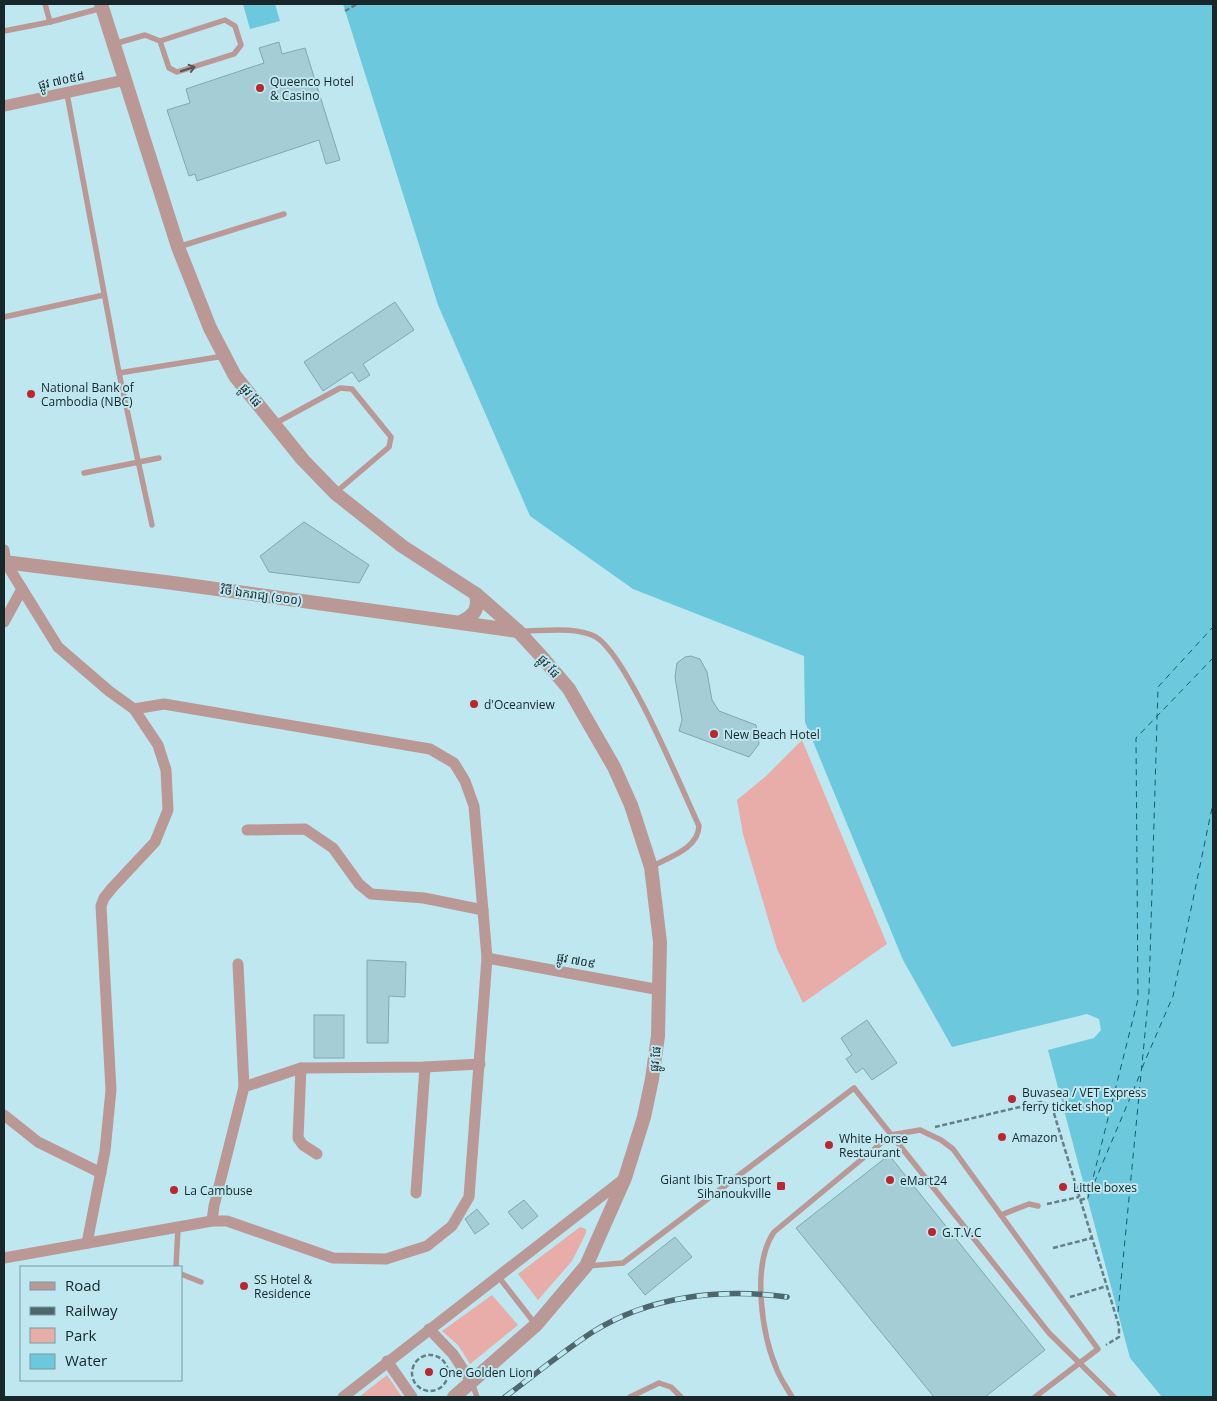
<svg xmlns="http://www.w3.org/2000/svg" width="1217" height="1401" viewBox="0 0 1217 1401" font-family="'Open Sans','Noto Sans Khmer',sans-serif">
	<rect width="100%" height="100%" fill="#bee7f0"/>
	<!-- green -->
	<g fill="#e8ada8">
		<polygon points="802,740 887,944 803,1003 777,949 743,834 737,800 765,777"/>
		<polygon points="580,1227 586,1229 586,1233 572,1261 538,1300 518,1274"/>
		<polygon points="492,1295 518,1325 470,1364 458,1345 442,1331"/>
		<polygon points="387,1375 402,1397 359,1397"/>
	</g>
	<!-- water -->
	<g fill="#6cc8dc">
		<polygon points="243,4 275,4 280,21 250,29"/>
		<polygon points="343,4 1213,4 1213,1397 1162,1397 1130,1358 1048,1050 1094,1038 1101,1030 1099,1019 1087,1014 952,1047 903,960 805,722 804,656 633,589 530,516 438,305"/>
	</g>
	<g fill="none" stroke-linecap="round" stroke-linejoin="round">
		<!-- ferry -->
		<g stroke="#115e6d" stroke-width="1" stroke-dasharray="6 5" stroke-linecap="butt">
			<polyline points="1142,1068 1173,996 1213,803"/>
			<polyline points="1090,1193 1141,1072"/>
			<polyline points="1088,1198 1138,999 1136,738 1213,658"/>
			<polyline points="1118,1312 1149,992 1158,687 1213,627"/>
		</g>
	</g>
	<!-- building -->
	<g fill="#a5cdd6" stroke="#81a8b1">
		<polygon points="279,42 282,54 305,48 340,160 326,164 319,140 197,181 195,174 189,176 167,110 190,103 186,89 264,63 259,48"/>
		<polygon points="395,302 414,330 363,364 370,375 359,382 352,372 323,391 304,362"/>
		<polygon points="304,522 369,565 359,583 269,572 260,556"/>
		<polygon points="691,656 700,659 707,672 712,700 719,711 756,725 759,744 749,757 679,731 682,720 675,677 677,663 685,657"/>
		<polygon points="367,960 406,962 405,997 389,996 388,1043 367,1043"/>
		<rect x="314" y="1015" width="30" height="43"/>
		<polygon points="867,1020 897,1063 872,1080 863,1068 856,1073 846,1059 852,1055 841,1038"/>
		<polygon points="889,1155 1045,1350 985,1397 934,1397 796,1228"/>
		<polygon points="524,1200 538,1216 522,1229 508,1212"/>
		<polygon points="477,1209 489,1224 475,1234 465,1219"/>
		<polygon points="675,1237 692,1257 645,1295 628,1274"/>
	</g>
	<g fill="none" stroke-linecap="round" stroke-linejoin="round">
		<!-- path -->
		<g stroke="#647f85" stroke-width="2.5" stroke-dasharray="5 2.5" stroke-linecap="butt">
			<polyline points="345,11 357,4"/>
			<polyline points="935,1127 1041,1102 1052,1107 1119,1326 1119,1337 1106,1345"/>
			<polyline points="1080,1200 1088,1198"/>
			<polyline points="1047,1204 1079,1197"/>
			<polyline points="1053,1248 1092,1238"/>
			<polyline points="1070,1297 1107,1286"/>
			<circle cx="430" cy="1373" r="18"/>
		</g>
		<!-- service -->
		<g stroke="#ba9895" stroke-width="5.5">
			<polyline points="45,4 50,22"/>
			<polyline points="4,31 50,22 102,8"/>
			<polyline points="114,44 145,35 160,41 225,20 235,26 241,45 234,54 177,72 169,68 160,41"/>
			<polyline points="67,94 119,373 152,525"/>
			<polyline points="178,247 284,214"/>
			<polyline points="4,317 104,295"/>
			<polyline points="119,373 224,356"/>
			<polyline points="274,424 340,388 352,389 391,437 389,447 335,493"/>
			<polyline points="84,473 159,458"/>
			<path d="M521,631C544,631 576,626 596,637C627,656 681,787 699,826C698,849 669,857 651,867"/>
			<polyline points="1001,1215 1029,1204 1038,1206"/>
			<polyline points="587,1266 623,1263 854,1088 1049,1333 1114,1397"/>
			<polyline points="176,1267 178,1227"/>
			<polyline points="181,1274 201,1282"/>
			<polyline points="498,1276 536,1325"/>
			<polyline points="472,1383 477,1397"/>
			<polyline points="630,1397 659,1383 671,1387 681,1397"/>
			<path d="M792,1397C787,1388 781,1380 777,1370C762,1335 751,1265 774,1232L891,1135L920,1130L941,1140L953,1149L1098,1349L1035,1397"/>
		</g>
		<!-- minor -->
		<g stroke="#ba9895" stroke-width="11">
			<polyline points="4,106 125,80"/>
			<polyline points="4,550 6,563 58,647 109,691 134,709 158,745 166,770 168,810 155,842 112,888 104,898 101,906 111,1090 105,1151 87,1243"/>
			<polyline points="4,622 22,589"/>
			<polyline points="247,830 305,829 333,848 359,884 371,894 424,898 483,910"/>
			<polyline points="487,958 660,990"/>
			<polyline points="238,964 244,1087"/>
			<polyline points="301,1068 298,1138 303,1145 317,1154"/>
			<polyline points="4,1115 38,1142 101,1173"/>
			<polyline points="416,1193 425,1067"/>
			<polyline points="212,1221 214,1206 244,1087 301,1068 425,1067 480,1064"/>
			<polyline points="4,1258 212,1221 227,1221 333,1258 386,1259 427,1246 452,1226 469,1197 487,958 474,806 465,781 454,763 430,749 164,704 134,709"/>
			<polyline points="429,1329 453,1354 472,1383"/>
			<polyline points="387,1361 412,1397"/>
			<polyline points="343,1397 625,1178"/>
		</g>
		<!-- tertiary -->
		<g stroke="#ba9895" stroke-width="14">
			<polyline points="101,4 178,247 210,328 235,376 303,460 335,493 402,546 476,594 518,631 541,656 569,689 614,767 631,805 651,867 660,942 658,1036 652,1079 644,1117 625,1178 586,1266 536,1325 454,1397"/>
			<polyline points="4,562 173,583 518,631"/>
			<path d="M461,622C475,615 479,609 476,594"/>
		</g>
		<!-- rail casing -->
		<g stroke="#4e676c" stroke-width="5.5">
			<path id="rail" d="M505,1397C533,1376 561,1353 591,1333C649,1296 720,1288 787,1297"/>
		</g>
		<!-- rail -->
		<use href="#rail" stroke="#bee7f0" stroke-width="4" stroke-dasharray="11" stroke-linecap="butt"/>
	</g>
	<!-- one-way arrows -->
	<defs><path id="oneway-shaft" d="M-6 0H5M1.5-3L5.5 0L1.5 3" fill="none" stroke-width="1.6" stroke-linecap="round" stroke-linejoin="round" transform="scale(1.25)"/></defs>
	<use stroke="#585455" href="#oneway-shaft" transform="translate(188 69) rotate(-18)"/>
	<!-- markers -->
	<g fill="#b92830" stroke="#bee7f0" stroke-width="2">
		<circle cx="260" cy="88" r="5"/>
		<circle cx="31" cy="394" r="5"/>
		<circle cx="474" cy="704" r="5"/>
		<circle cx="714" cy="734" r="5"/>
		<circle cx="1012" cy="1099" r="5"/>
		<circle cx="1002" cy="1137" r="5"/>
		<circle cx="829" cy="1145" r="5"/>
		<circle cx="890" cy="1180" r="5"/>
		<rect x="776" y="1181" width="10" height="10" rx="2.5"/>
		<circle cx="1063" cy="1187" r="5"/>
		<circle cx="174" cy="1190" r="5"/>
		<circle cx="932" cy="1232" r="5"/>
		<circle cx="244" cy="1286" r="5"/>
		<circle cx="429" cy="1372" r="5"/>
	</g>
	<g text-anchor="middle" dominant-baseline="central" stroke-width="4" stroke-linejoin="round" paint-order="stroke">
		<!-- street labels -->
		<g font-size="12" fill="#17272a" stroke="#bee7f0">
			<text transform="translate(61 80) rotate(-12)">ផ្លូវ ៧០៥៨</text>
			<text transform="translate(251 395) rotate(51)">ផ្លូវ ផែ</text>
			<text transform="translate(261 595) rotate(8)">វិថី ឯករាជ្យ (១០០)</text>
			<text transform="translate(549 666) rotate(50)">ផ្លូវ ផែ</text>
			<text transform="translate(576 960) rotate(11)">ផ្លូវ ៧០៩</text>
			<text transform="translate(655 1059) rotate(-83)">ផ្លូវ ផែ</text>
		</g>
		<!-- poi labels -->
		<g font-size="12" fill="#17272a" stroke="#bee7f0" text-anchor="start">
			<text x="270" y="81">Queenco Hotel<tspan x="270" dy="14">&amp; Casino</tspan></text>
			<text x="41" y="387">National Bank of<tspan x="41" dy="14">Cambodia (NBC)</tspan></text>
			<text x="484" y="704">d'Oceanview</text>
			<text x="724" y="734">New Beach Hotel</text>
			<text x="1022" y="1092">Buvasea / VET Express<tspan x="1022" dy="14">ferry ticket shop</tspan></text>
			<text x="1012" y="1137">Amazon</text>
			<text x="839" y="1138">White Horse<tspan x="839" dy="14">Restaurant</tspan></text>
			<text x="771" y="1179" text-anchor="end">Giant Ibis Transport<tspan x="771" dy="14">Sihanoukville</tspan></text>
			<text x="900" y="1180">eMart24</text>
			<text x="1073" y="1187">Little boxes</text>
			<text x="184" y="1190">La Cambuse</text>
			<text x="942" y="1232">G.T.V.C</text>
			<text x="254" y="1279">SS Hotel &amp;<tspan x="254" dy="14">Residence</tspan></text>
			<text x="439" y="1372">One Golden Lion</text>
		</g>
	</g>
	<!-- border -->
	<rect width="1217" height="1401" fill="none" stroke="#17272a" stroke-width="10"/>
	<!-- legend -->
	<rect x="20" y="1266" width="162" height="115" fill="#bee7f0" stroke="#7b9aa1"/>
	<rect x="30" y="1282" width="25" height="8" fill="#ba9895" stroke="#7b9aa1"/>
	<text x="65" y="1291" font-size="15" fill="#17272a">Road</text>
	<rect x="30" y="1307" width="25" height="8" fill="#4e676c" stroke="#7b9aa1"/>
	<text x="65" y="1316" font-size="15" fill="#17272a">Railway</text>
	<rect x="30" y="1328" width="25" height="15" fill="#e8ada8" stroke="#7b9aa1"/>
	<text x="65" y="1341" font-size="15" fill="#17272a">Park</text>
	<rect x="30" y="1354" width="25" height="15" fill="#6cc8dc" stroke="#7b9aa1"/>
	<text x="65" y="1366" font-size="15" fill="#17272a">Water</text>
</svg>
